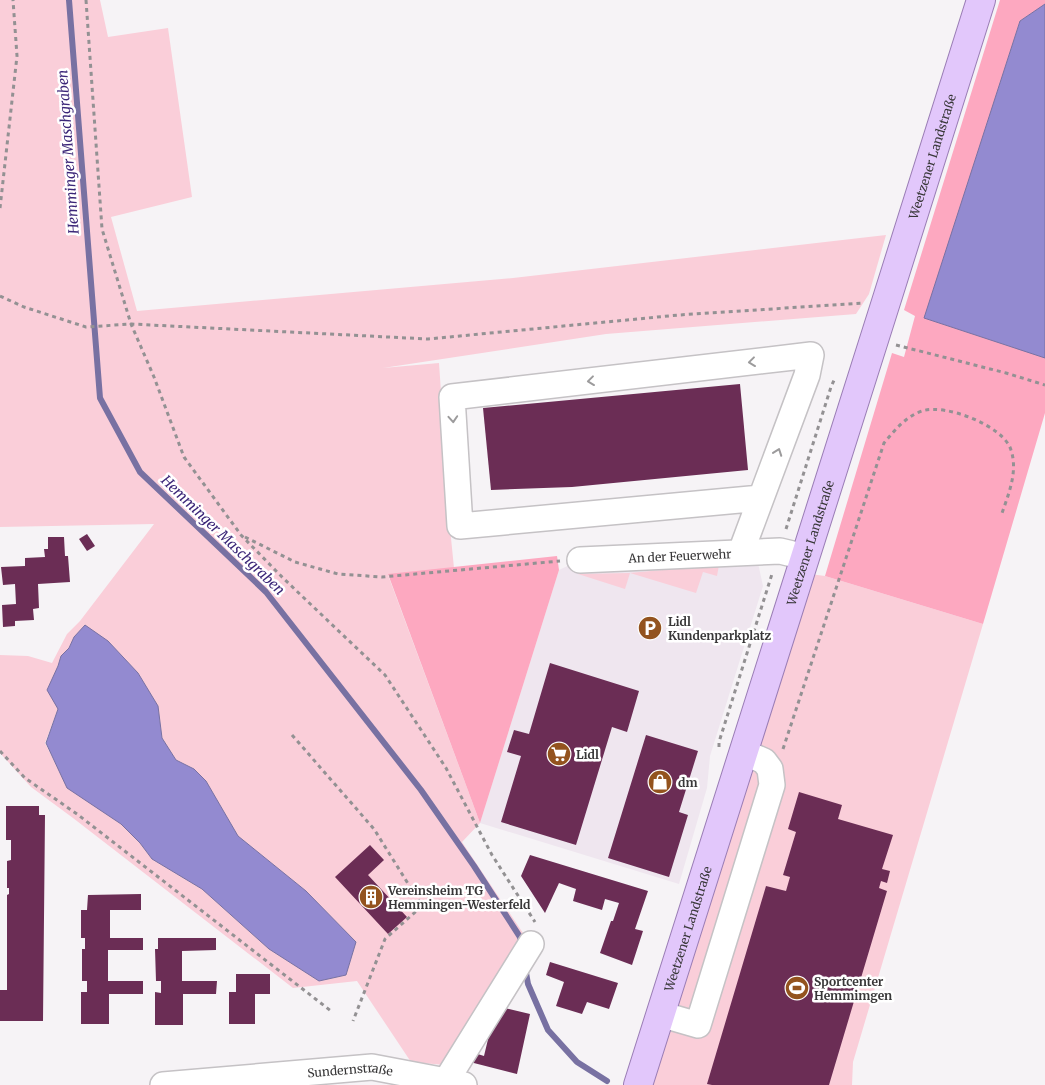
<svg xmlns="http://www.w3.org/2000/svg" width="1045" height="1085" viewBox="0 0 1045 1085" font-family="Merriweather,serif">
	<rect width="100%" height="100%" fill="#f6f3f6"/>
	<!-- built -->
	<polygon fill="#efe6ef" points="580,560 758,563 763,586 710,756 707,788 679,884 480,823 559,570"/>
	<!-- green -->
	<g fill="#faced9" fill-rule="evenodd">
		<path d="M0,0H100L108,37L168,28L192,197L111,217L137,311L513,278L886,235L869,294L856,314L606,334L383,368L439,363L451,538L454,568L388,575L480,823L462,842L527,939L445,1065L411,1062L357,981L293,988L73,818L31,787L0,753V655L28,656L52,663L67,634L80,621L154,524L0,527ZM74,637L108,641L138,673L158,706L162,738L176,760L194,769L206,781L238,836L306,891L356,942L346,975L319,981L269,949L202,889L152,859L140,843L121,824L68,788L45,743L58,709V666L61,656L69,648Z"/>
		<polygon points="719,565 717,576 703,572 696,593 630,573 625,589 578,574 629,573"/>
		<polygon points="810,574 825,576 983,624 853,1062 852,1085 653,1085"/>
	</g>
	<!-- forest -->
	<g fill="#fda8c0">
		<polygon points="1000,0 1045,0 1045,4 1020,21 925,318 1045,358 1045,413 983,624 825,576 892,353 904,357 915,316 904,310"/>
		<polygon points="557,556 559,570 480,823 388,574"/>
	</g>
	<!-- water -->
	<g fill="#938ad0" stroke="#7871a2">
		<polygon points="1045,4 1045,358 924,318 1020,21"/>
		<polygon points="85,625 108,641 138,673 158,706 162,738 176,760 194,769 206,781 238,836 306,891 356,942 346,975 319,981 269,949 202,889 152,859 140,843 121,824 67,788 46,743 58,709 47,690 58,666 61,656 69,648 74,637"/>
	</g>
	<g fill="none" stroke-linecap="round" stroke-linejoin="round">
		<!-- stream -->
		<g stroke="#7871a2" stroke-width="6">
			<polyline points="69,0 100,398 140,472 266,592 421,790 474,866 520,937 521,945"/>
			<polyline points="525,967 528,984 548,1030 577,1062 607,1081"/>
		</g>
	</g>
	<!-- building -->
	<g fill="#6b2d55">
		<polygon points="740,384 748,470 572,487 491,490 483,408"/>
		<polygon points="87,534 95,546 87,551 79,539"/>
		<polygon points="48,537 64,537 65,556 68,556 70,582 38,584 39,608 33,609 34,620 15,621 15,626 3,627 2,605 16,604 15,584 3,585 1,567 25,566 25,558 45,557 44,549 48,549"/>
		<polygon points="550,663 639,691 627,732 612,727 576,845 501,822 521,756 507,752 514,730 529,734"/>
		<polygon points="646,735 698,751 679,812 688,815 669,877 608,858"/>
		<polygon points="799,792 842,805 838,819 893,835 882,869 890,871 887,883 881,881 879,888 887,891 829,1085 712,1085 707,1084 766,886 786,891 790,877 783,875 796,832 788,829"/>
		<polygon points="6,806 39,806 39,815 45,815 43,1021 0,1021 0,990 7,990 7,895 9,894 9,888 7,888 7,861 11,860 11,840 6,840"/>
		<polygon points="370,845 384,860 368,875 407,917 388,934 335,877"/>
		<polygon points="530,855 648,891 635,929 643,931 632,965 600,953 611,921 613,921 619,903 605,899 602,910 573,901 576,889 559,883 545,913 521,876"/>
		<polygon points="141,894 141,910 110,910 110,938 143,938 143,950 108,950 108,981 143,981 143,994 109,994 109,1024 81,1024 81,992 87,992 87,981 82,981 82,949 85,949 85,938 81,938 81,910 87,910 88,895"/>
		<polygon points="158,938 216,938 216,950 182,951 182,981 217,981 216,994 183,994 183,1025 155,1025 155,992 161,993 161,981 156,981 155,949 158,949"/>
		<polygon points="550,962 618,983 609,1009 587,1002 582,1014 556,1006 564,982 546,975"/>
		<polygon points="236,974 270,974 270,994 255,994 255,1024 229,1024 229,992 236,992"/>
		<polygon points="496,1006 530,1014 517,1074 466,1061 468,1051 484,1056"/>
	</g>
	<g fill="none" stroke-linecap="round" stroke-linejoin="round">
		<!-- minor casing -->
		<g stroke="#c5c2c5" stroke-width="28">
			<g id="minor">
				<polyline points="741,552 807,375 811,355 452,397 460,526 761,498"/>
				<path id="s1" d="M580,560L780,551L805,557"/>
				<polyline points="660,1014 698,1025 772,785 770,769 764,761 743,752"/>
				<polyline points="446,1081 531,944"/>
				<path id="s2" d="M163,1085L372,1067L446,1081L464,1085"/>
			</g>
		</g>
		<!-- major casing -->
		<g stroke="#9a7db5" stroke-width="30">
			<g id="major">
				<path id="s3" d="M638,1085L886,302L981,0"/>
			</g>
		</g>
		<!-- path -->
		<g stroke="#939193" stroke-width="3" stroke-dasharray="4 4" stroke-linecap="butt">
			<polyline points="86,0 102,229 131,324 154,377 184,457 241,535 283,578 385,675 446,768 492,855 535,922"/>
			<polyline points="0,208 17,56 13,0"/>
			<polyline points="0,296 24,307 86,327 131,324 428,339 679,315 863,303"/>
			<polyline points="896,345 1006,373 1045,385"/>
			<polyline points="786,529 831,387 835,378"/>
			<polyline points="245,537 295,562 338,574 382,577 560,561"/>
			<polyline points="292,735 374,829 422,906 385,939 353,1021"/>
			<polyline points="719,747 719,742 772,574"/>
			<path d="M783,749L884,443C895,430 905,417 922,411C945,403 1004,426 1011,450C1018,471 1009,493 1002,513"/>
			<polyline points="0,751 25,778 77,814 331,1011"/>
		</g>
		<!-- minor -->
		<use href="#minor" stroke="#fff" stroke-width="25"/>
		<!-- major -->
		<use href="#major" stroke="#e2c7fb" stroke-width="28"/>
	</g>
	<!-- one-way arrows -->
	<defs><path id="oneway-chevron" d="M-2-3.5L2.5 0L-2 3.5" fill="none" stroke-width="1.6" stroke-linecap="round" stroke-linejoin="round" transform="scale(1.25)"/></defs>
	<g stroke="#9c9b9c">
		<use href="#oneway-chevron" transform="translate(752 362) rotate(173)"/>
		<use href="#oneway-chevron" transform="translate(591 381) rotate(173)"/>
		<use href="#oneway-chevron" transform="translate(453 419) rotate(86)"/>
		<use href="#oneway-chevron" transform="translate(778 452) rotate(-70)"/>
	</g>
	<!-- icons -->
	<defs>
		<g id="parking-disc" transform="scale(1.25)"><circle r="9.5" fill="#93531e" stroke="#fff"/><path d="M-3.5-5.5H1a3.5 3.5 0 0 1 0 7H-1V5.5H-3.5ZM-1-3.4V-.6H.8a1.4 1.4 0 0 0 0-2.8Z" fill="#fff"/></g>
		<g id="supermarket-disc" transform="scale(1.25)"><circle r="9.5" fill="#93531e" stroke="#fff"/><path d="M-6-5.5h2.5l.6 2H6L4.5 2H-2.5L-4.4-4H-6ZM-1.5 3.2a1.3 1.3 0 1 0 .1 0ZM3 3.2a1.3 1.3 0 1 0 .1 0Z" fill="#fff"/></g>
		<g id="shop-disc" transform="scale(1.25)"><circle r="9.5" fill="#93531e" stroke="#fff"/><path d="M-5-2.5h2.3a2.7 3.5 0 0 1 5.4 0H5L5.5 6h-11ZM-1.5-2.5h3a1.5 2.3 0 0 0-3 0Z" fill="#fff"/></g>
		<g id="building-disc" transform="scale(1.25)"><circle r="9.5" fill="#93531e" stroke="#fff"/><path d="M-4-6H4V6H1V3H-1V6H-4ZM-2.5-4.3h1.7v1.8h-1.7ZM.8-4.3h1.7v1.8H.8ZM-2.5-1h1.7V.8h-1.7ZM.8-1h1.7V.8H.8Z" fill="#fff"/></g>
		<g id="stadium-disc" transform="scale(1.25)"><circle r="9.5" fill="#93531e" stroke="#fff"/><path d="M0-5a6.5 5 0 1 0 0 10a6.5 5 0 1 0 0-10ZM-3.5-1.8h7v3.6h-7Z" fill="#fff"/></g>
	</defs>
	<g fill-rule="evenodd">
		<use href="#parking-disc" x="650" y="628"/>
		<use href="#supermarket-disc" x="559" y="754"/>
		<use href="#shop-disc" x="660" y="782"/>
		<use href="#building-disc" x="371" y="897"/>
		<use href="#stadium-disc" x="797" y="988"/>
	</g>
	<g text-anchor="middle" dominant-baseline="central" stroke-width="5" stroke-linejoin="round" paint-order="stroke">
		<!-- street labels -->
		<g font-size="12" fill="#383738" stroke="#fff">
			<text stroke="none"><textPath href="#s3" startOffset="974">Weetzener Landstraße</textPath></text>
			<text stroke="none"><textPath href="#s3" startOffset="569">Weetzener Landstraße</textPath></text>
			<text stroke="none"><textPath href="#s1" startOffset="100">An der Feuerwehr</textPath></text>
			<text stroke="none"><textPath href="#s3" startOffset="164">Weetzener Landstraße</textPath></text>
			<text stroke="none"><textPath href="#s2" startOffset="188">Sundernstraße</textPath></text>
		</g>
		<!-- poi labels -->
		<g font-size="12" font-weight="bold" fill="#383738" stroke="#fff" text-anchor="start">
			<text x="668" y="621">Lidl<tspan x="668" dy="14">Kundenparkplatz</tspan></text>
			<text x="576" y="754">Lidl</text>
			<text x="678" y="782">dm</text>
			<text x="388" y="890">Vereinsheim TG<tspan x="388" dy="14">Hemmingen-Westerfeld</tspan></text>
			<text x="814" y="981">Sportcenter<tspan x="814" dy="14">Hemmimgen</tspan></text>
		</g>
		<!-- water labels -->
		<g font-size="14" font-style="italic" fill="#3b2678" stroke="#fff">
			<text transform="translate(68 152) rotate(-94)">Hemminger Maschgraben</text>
			<text transform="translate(223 535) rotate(44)">Hemminger Maschgraben</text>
		</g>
	</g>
</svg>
